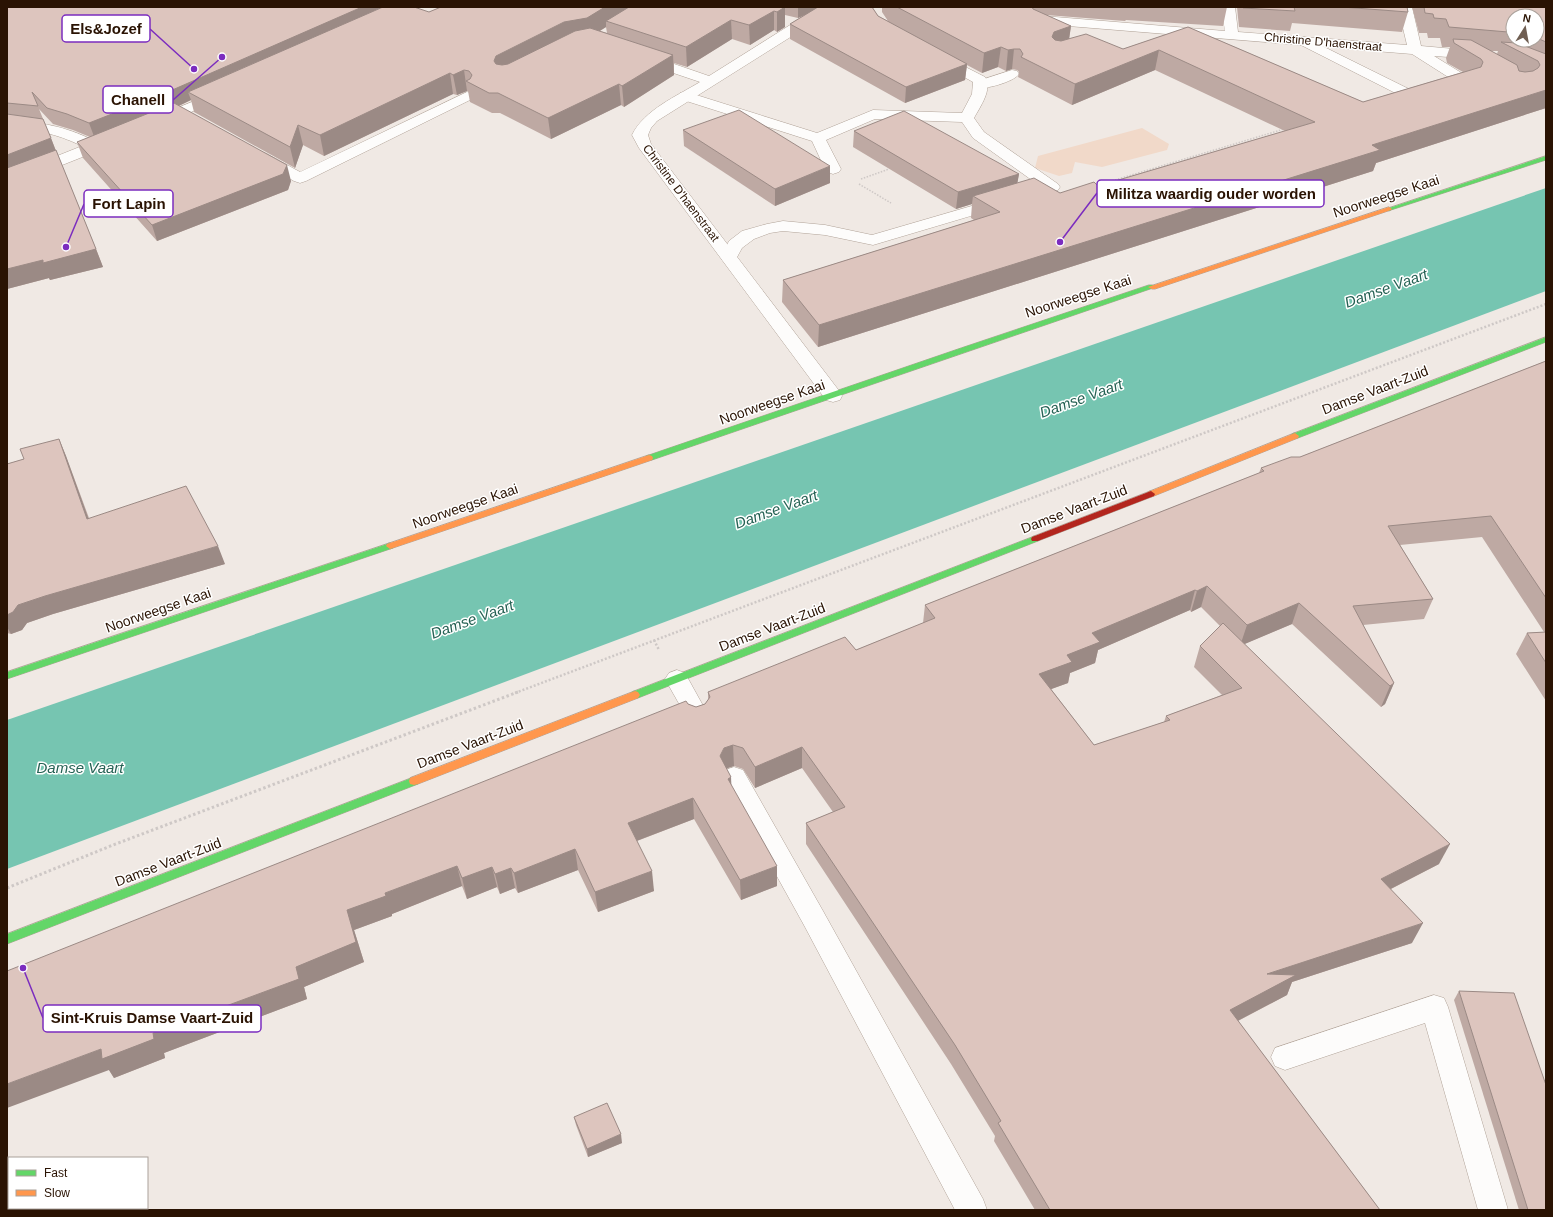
<svg xmlns="http://www.w3.org/2000/svg" width="1553" height="1217" viewBox="0 0 1553 1217" font-family="Arial,sans-serif">
	<rect width="100%" height="100%" fill="#f0e9e4"/>
	<!-- green -->
	<polygon fill="#f1d9c9" points="1142,128 1169,144 1167,150 1102,167 1075,162 1072,173 1059,176 1035,168 1038,156"/>
	<!-- water -->
	<polygon fill="#76c5b1" points="1546,188 1546,291 7,869 7,720"/>
	<g fill="none" stroke-linecap="round" stroke-linejoin="round">
		<!-- lane casing -->
		<g stroke="#b1a398" stroke-width="1">
			<g id="lane">
				<polygon points="1304,37 1421,95 1423,98 1421,101 1416,102 1411,101 1299,44 1297,41 1299,38"/>
				<path d="M940,54L985,77C993,89 980,107 974,118L984,132L1058,184L1060,187L1058,190L873,245L825,235L783,231L770,233L754,239L742,248L735,261L729,262L723,261L721,257L729,241L742,231L767,224L783,221L825,225L872,235L1040,186L973,138L962,122L875,119L826,140L841,169L839,172L833,174L827,172L825,169L812,141L680,99L678,96L680,93L685,92L690,93L817,133L873,110L962,113L972,94L973,82L935,61L933,58L935,55Z"/>
				<polygon points="467,92 472,93 474,96 472,99 306,181 300,183 294,181 257,160 254,157 257,154 262,152 267,154 300,172"/>
				<polygon points="677,670 685,673 706,711 710,717 706,723 698,726 690,723 665,679 669,673"/>
				<polygon points="734,767 743,770 823,911 983,1199 987,1210 955,1210 805,927 722,777 725,770"/>
				<polygon points="1434,995 1444,998 1448,1007 1508,1210 1478,1210 1425,1023 1285,1070 1275,1066 1271,1057 1275,1048"/>
			</g>
		</g>
		<!-- street casing -->
		<g stroke="#b1a398" stroke-width="1">
			<g id="street">
				<path d="M834,7H862L860,10L826,16L816,21L657,121L651,128L648,135L651,144L840,392L842,396L840,400L833,402L826,400L639,148L632,135C644,110 677,96 700,82L641,62L639,59L641,56L646,55L651,56L709,76L806,15L818,10Z"/>
				<path d="M1221,7H1235L1238,32L1407,45L1398,7H1412L1421,46L1477,51L1482,52L1484,55L1482,58L1477,59L1434,56L1473,80L1475,83C1471,89 1457,92 1450,90L1448,87L1450,84L1456,82L1412,54L1031,23L1026,22L1024,19L1026,16L1031,15L1225,31Z"/>
				<path d="M1012,70L1017,71L1019,74C1014,82 984,90 975,88L973,85L975,82Z"/>
				<polygon points="221,90 226,91 228,94 226,97 163,124 158,125 153,124 151,121 153,118"/>
				<path d="M7,120C43,123 62,125 95,141L108,136L113,138L116,141L113,144L100,150L7,187V176L82,146C53,132 38,131 7,128Z"/>
			</g>
		</g>
		<!-- fast casing -->
		<g stroke="#b1a398" stroke-width="1">
			<g id="fast">
				<polygon points="1546,156 1546,160 1391,210 1389,211 1386,209"/>
				<polygon points="1149,285 1152,285 1156,287 652,460 646,460 645,458 646,456 961,348"/>
				<polygon points="1546,337 1546,342 1298,438 1292,438 1291,436 1292,434"/>
				<polygon points="1035,536 1038,537 1039,539 1038,541 638,698 632,698 630,695 632,692"/>
				<polygon points="390,543 394,546 393,548 7,679 7,672"/>
				<polygon points="414,777 418,778 419,781 418,784 7,944 7,934"/>
			</g>
		</g>
		<!-- slow casing -->
		<g stroke="#b1a398" stroke-width="1">
			<g id="slow">
				<polygon points="1389,207 1392,209 1391,210 1155,289 1152,289 1148,287"/>
				<polygon points="1295,433 1299,436 1298,438 1154,496 1151,497 1147,494 1148,492"/>
				<polygon points="649,455 652,456 653,458 652,460 393,548 390,549 386,546 387,544"/>
				<polygon points="635,691 638,692 640,695 638,698 418,784 414,785 410,784 409,781 410,778"/>
			</g>
		</g>
		<!-- jam casing -->
		<g stroke="#b1a398" stroke-width="1">
			<polygon id="jam" points="1151,491 1155,494 1154,496 1038,541 1032,541 1031,539 1032,537"/>
		</g>
		<!-- path-far2 -->
		<g stroke="#cec8c6" stroke-width="1.5" stroke-dasharray="1.5 1.5" stroke-linecap="butt">
			<polyline points="861,179 889,169"/>
			<polyline points="859,184 891,203"/>
			<polyline points="1095,186 1284,129"/>
		</g>
		<!-- path-far1 -->
		<g stroke="#cec8c6" stroke-width="2.5" stroke-dasharray="2 2" stroke-linecap="butt">
			<polyline points="654,640 659,650"/>
			<polyline points="515,693 1546,304"/>
		</g>
		<!-- path -->
		<polyline stroke="#cec8c6" stroke-width="3" stroke-dasharray="2.5 2.5" stroke-linecap="butt" points="7,888 113,845 518,692"/>
		<!-- lane -->
		<use href="#lane" fill="#fdfcfb" fill-rule="evenodd"/>
		<!-- street -->
		<use href="#street" fill="#fdfcfb" fill-rule="evenodd"/>
		<!-- fast -->
		<use href="#fast" fill="#63d668" fill-rule="evenodd"/>
		<!-- slow -->
		<use href="#slow" fill="#ff974d" fill-rule="evenodd"/>
		<!-- jam -->
		<use href="#jam" fill="#b3261e" fill-rule="evenodd"/>
	</g>
	<!-- wall -->
	<g fill="#bea9a3" fill-rule="evenodd">
		<path d="M7,7L429,12L441,7H872L878,16L888,21L882,12V7H1227L1223,26L1126,20L1125,21L1046,15L1071,26L1069,39L1123,49L1188,27L1363,102L1463,72L1447,63L1446,58L1450,47H1442L1440,38H1428L1427,33H1419L1412,7H1546V108L1376,163L1373,171L818,347L782,302L783,280L974,220L971,218L972,204L956,209L853,147L854,131L1019,174L1017,183L1060,193L1098,186L1285,131L1155,70L1072,105L1018,77L1019,72L1017,70L1012,69L1006,71L998,67L982,73L967,65L965,80L905,103L790,39V24L803,16L798,18L785,15V27L777,32L774,30L750,45L732,39L687,67L674,63V75L624,107L621,105L551,139L500,113H492L470,102L468,91H467L457,95L453,94L324,156L303,145L295,168L194,112L191,100L179,106L291,181L288,190L157,241L83,158L77,142L90,137L73,130L53,124L39,109L96,249L103,267L50,280L49,278L7,289ZM1513,16H1537V40H1513ZM606,27L607,33L600,31ZM1490,51H1498L1497,54Z"/>
		<polygon points="1237,7 1407,7 1408,12 1402,32 1292,23 1290,31 1239,27"/>
		<polygon points="683,130 830,183 775,206 684,146"/>
		<path d="M1546,361V701L1516,654L1527,633L1544,632L1482,537L1400,545L1433,599L1424,619L1363,625L1394,683L1385,704L1381,707L1292,624L1244,644L1439,864L1391,889L1412,943L1292,982L1287,995L1238,1021L1380,1210H1035L994,1141L995,1136L951,1064L806,844V823L833,812L802,768L755,788L743,769L734,766L726,768L731,777V785L777,886L741,900L694,819L637,841L654,891L598,912L578,870L518,893L515,888L500,894L497,887L467,899L462,886L392,914V916L354,930L364,962L304,987L307,999L164,1053L165,1058L114,1078L109,1070L688,704L696,707L705,704L708,700V692L856,650L923,623L925,605L1259,473L1261,468L1300,457ZM1201,607L1220,626L1200,646L1194,667L1222,695L1166,716L1164,722L1094,745L1051,689L1068,683L1070,673L1095,663L1098,650L1190,610L1191,612Z"/>
		<polygon points="59,439 66,456 89,518 225,564 53,614 27,623 22,630 11,634 7,633 7,464 24,459"/>
		<polygon points="1459,991 1546,1210 1519,1210 1454,1000"/>
		<polygon points="574,1117 622,1143 588,1157 576,1125"/>
	</g>
	<!-- shaded-wall -->
	<g fill="#9b8a85">
		<polygon points="362,7 383,7 188,92 191,100 174,108 95,139 89,123"/>
		<polygon points="605,7 639,7 606,21 606,27 588,38 499,76 494,61 496,56 564,22"/>
		<polygon points="785,7 785,27 777,32 777,12"/>
		<polygon points="798,7 833,7 813,11 798,18"/>
		<polygon points="774,11 774,30 750,45 749,25"/>
		<polygon points="731,20 732,39 687,67 686,47"/>
		<polygon points="1071,26 1068,46 1052,52 1052,37 1054,32"/>
		<polygon points="1001,47 998,67 982,73 984,53"/>
		<polygon points="1014,49 1012,69 1006,71 1008,50"/>
		<polygon points="1159,50 1155,70 1072,105 1075,84"/>
		<polygon points="673,55 674,75 624,107 622,86"/>
		<polygon points="967,64 965,80 905,103 906,87"/>
		<polygon points="464,70 467,91 457,95 453,75"/>
		<polygon points="450,73 453,94 324,156 320,135"/>
		<polygon points="619,84 621,105 551,139 548,118"/>
		<polygon points="1546,90 1546,108 1376,163 1373,171 818,347 819,325 1372,145"/>
		<polygon points="298,125 303,145 295,168 290,147"/>
		<polygon points="51,138 57,154 7,174 7,155"/>
		<polygon points="287,165 291,181 288,190 157,241 152,225"/>
		<polygon points="830,166 830,183 775,206 775,189"/>
		<polygon points="1019,174 1016,191 973,196 972,204 956,209 958,192"/>
		<polygon points="96,249 103,267 50,280 49,278 7,289 7,269 43,260"/>
		<polygon points="59,439 66,456 95,537 87,519"/>
		<polygon points="218,546 225,564 53,614 27,623 22,630 11,634 7,627 7,615 18,605 45,596"/>
		<polygon points="1207,586 1201,607 1191,612 1197,591"/>
		<polygon points="1195,590 1190,610 1098,650 1095,663 1070,673 1068,683 1035,695 1039,674 1067,655 1092,633"/>
		<polygon points="1299,603 1292,624 1240,646 1247,625"/>
		<polygon points="1394,683 1385,704 1381,707 1390,686"/>
		<polygon points="733,745 734,766 725,769 720,756 724,748"/>
		<polygon points="802,747 802,768 755,788 755,767"/>
		<polygon points="731,777 732,798 728,779"/>
		<polygon points="693,798 694,819 631,843 628,823"/>
		<polygon points="1450,844 1439,864 1371,899 1381,879"/>
		<polygon points="575,849 578,870 518,893 514,873"/>
		<polygon points="457,866 462,886 392,914 392,916 354,930 364,962 304,987 307,999 164,1053 165,1058 114,1078 109,1070 7,1108 7,1084 101,1049 153,1033 296,967 347,910 385,893"/>
		<polygon points="777,866 777,886 741,900 740,880"/>
		<polygon points="492,867 497,887 467,899 462,878"/>
		<polygon points="511,868 515,888 500,894 495,874"/>
		<polygon points="652,871 654,891 598,912 595,892"/>
		<polygon points="1423,923 1412,943 1292,982 1287,995 1222,1029 1230,1010 1267,974"/>
		<polygon points="621,1134 622,1143 588,1157 587,1149"/>
	</g>
	<!-- building -->
	<g fill="#ddc5be" stroke="#9b8a85">
		<polygon points="7,7 362,7 170,91 89,123 67,114 47,108 32,92 38,106 7,103"/>
		<polygon points="383,7 414,7 429,12 441,7 605,7 587,18 564,22 496,56 494,61 496,64 502,65 508,64 575,31 590,28 673,55 622,86 619,84 548,118 498,93 489,93 466,81 470,79 472,75 469,71 464,70 453,75 450,73 320,135 298,125 290,147 188,92"/>
		<polygon points="629,7 785,7 777,12 774,11 749,25 731,20 686,47 606,21"/>
		<polygon points="818,7 872,7 878,16 967,64 906,87 790,24"/>
		<polygon points="897,7 1032,7 1033,9 1071,26 1054,32 1052,37 1055,40 1061,41 1086,34 1123,49 1188,27 1363,102 1481,67 1483,62 1481,59 1454,43 1453,39 1471,40 1517,65 1519,71 1525,72 1533,71 1538,68 1540,65 1538,61 1501,42 1517,43 1546,54 1546,90 1372,145 1380,150 819,325 783,280 1000,212 973,196 1034,178 1060,193 1094,182 1098,186 1315,122 1159,50 1075,84 1021,57 1023,54 1020,49 1014,49 1008,50 1001,47 984,53"/>
		<polygon points="1243,7 1294,7 1295,11 1243,8"/>
		<polygon points="1342,7 1407,7 1408,12"/>
		<polygon points="1424,7 1546,7 1546,42 1537,38 1537,16 1513,16 1513,33 1508,32 1449,27 1446,19 1434,18 1433,14 1425,13"/>
		<polygon points="174,103 287,165 283,174 152,225 77,142"/>
		<polygon points="739,110 830,166 775,189 683,130"/>
		<polygon points="904,111 1019,174 958,192 854,131"/>
		<polygon points="7,114 43,119 51,138 7,155"/>
		<polygon points="56,150 96,249 43,263 43,260 7,269 7,168"/>
		<polygon points="1546,361 1546,598 1491,516 1388,526 1433,599 1353,606 1394,683 1390,686 1299,603 1247,625 1207,586 1197,591 1195,590 1092,633 1100,642 1067,655 1072,662 1039,674 1094,745 1170,720 1166,716 1242,688 1200,646 1223,623 1450,844 1381,879 1423,923 1267,974 1296,975 1230,1010 1380,1210 1050,1210 998,1123 1001,1121 955,1045 806,823 845,807 802,747 755,767 743,748 733,745 724,748 720,756 731,777 728,779 777,866 740,880 693,798 628,823 652,871 595,892 575,849 514,873 511,868 495,874 492,867 462,878 457,866 385,893 386,896 347,910 356,942 296,967 299,979 153,1033 154,1039 102,1059 101,1049 7,1084 7,971 686,701 688,704 696,707 705,704 710,697 708,692 845,637 856,650 935,618 925,605 1264,471 1261,468 1291,457 1300,457"/>
		<polygon points="59,439 87,519 186,486 218,546 45,596 18,605 13,612 7,615 7,464 24,459 20,449"/>
		<polygon points="1546,632 1546,663 1527,633"/>
		<polygon points="1459,991 1514,993 1546,1085 1546,1210 1528,1210"/>
		<polygon points="607,1103 621,1134 587,1149 574,1117"/>
	</g>
	<g text-anchor="middle" dominant-baseline="central" stroke-width="3" stroke-linejoin="round" paint-order="stroke">
		<!-- far-street labels -->
		<g font-size="12" fill="#2a1303" stroke="#fff">
			<text transform="translate(1323 42) rotate(5)">Christine D'haenstraat</text>
			<text transform="translate(681 193) rotate(53)">Christine D'haenstraat</text>
		</g>
		<!-- street labels -->
		<g font-size="14" fill="#2a1303" stroke="#fff">
			<text transform="translate(1386 196) rotate(-18)">Noorweegse Kaai</text>
			<text transform="translate(1078 296) rotate(-18)">Noorweegse Kaai</text>
			<text transform="translate(1375 390) rotate(-21)">Damse Vaart-Zuid</text>
			<text transform="translate(772 402) rotate(-19)">Noorweegse Kaai</text>
			<text transform="translate(465 506) rotate(-19)">Noorweegse Kaai</text>
			<text transform="translate(1074 509) rotate(-21)">Damse Vaart-Zuid</text>
			<text transform="translate(158 610) rotate(-19)">Noorweegse Kaai</text>
			<text transform="translate(772 627) rotate(-21)">Damse Vaart-Zuid</text>
			<text transform="translate(470 744) rotate(-21)">Damse Vaart-Zuid</text>
			<text transform="translate(168 862) rotate(-21)">Damse Vaart-Zuid</text>
		</g>
		<!-- water labels -->
		<g font-size="15" font-style="italic" fill="#256254" stroke="#fff">
			<text transform="translate(1386 288) rotate(-20)">Damse Vaart</text>
			<text transform="translate(1081 398) rotate(-20)">Damse Vaart</text>
			<text transform="translate(776 509) rotate(-20)">Damse Vaart</text>
			<text transform="translate(472 619) rotate(-20)">Damse Vaart</text>
			<text x="80" y="767">Damse Vaart</text>
		</g>
	</g>
	<!-- callouts -->
	<path fill="none" stroke="#7b2cbf" stroke-width="1.5" d="M194 69L150 29M222 57L173 100M1060 242L1097 193M66 247L84 204M23 968L43 1018"/>
	<g fill="#7b2cbf" stroke="#fff" stroke-width="1.5">
		<circle cx="194" cy="69" r="4"/>
		<circle cx="222" cy="57" r="4"/>
		<circle cx="1060" cy="242" r="4"/>
		<circle cx="66" cy="247" r="4"/>
		<circle cx="23" cy="968" r="4"/>
	</g>
	<g fill="#fff" stroke="#7b2cbf" stroke-width="1.5">
		<rect x="62" y="15" width="88" height="27" rx="4"/>
		<rect x="103" y="86" width="70" height="27" rx="4"/>
		<rect x="1097" y="180" width="227" height="27" rx="4"/>
		<rect x="84" y="190" width="89" height="27" rx="4"/>
		<rect x="43" y="1005" width="218" height="27" rx="4"/>
	</g>
	<g font-size="15" text-anchor="middle" font-weight="bold" fill="#2a1303">
		<text x="106" y="34">Els&amp;Jozef</text>
		<text x="138" y="105">Chanell</text>
		<text x="1211" y="199">Militza waardig ouder worden</text>
		<text x="129" y="209">Fort Lapin</text>
		<text x="152" y="1023">Sint-Kruis Damse Vaart-Zuid</text>
	</g>
	<!-- border -->
	<rect width="1553" height="1217" fill="none" stroke="#2a1303" stroke-width="16"/>
	<!-- legend -->
	<rect x="8" y="1157" width="140" height="52" fill="#ffffff" stroke="#aaa19a"/>
	<rect x="16" y="1170" width="20" height="6" fill="#63d668" stroke="#aaa19a"/>
	<text x="44" y="1177" font-size="12" fill="#2a1303">Fast</text>
	<rect x="16" y="1190" width="20" height="6" fill="#ff974d" stroke="#aaa19a"/>
	<text x="44" y="1197" font-size="12" fill="#2a1303">Slow</text>
	<!-- north arrow -->
	<g transform="translate(1525 28) rotate(11)"><circle r="19" fill="#ffffff" stroke="#aaa19a"/>
	<path d="M0-3L7 15L0 10L-7 15Z" fill="#6f5e52"/>
	<text y="-6" font-size="11" font-weight="bold" text-anchor="middle" fill="#2a1303">N</text>
	</g>
</svg>
